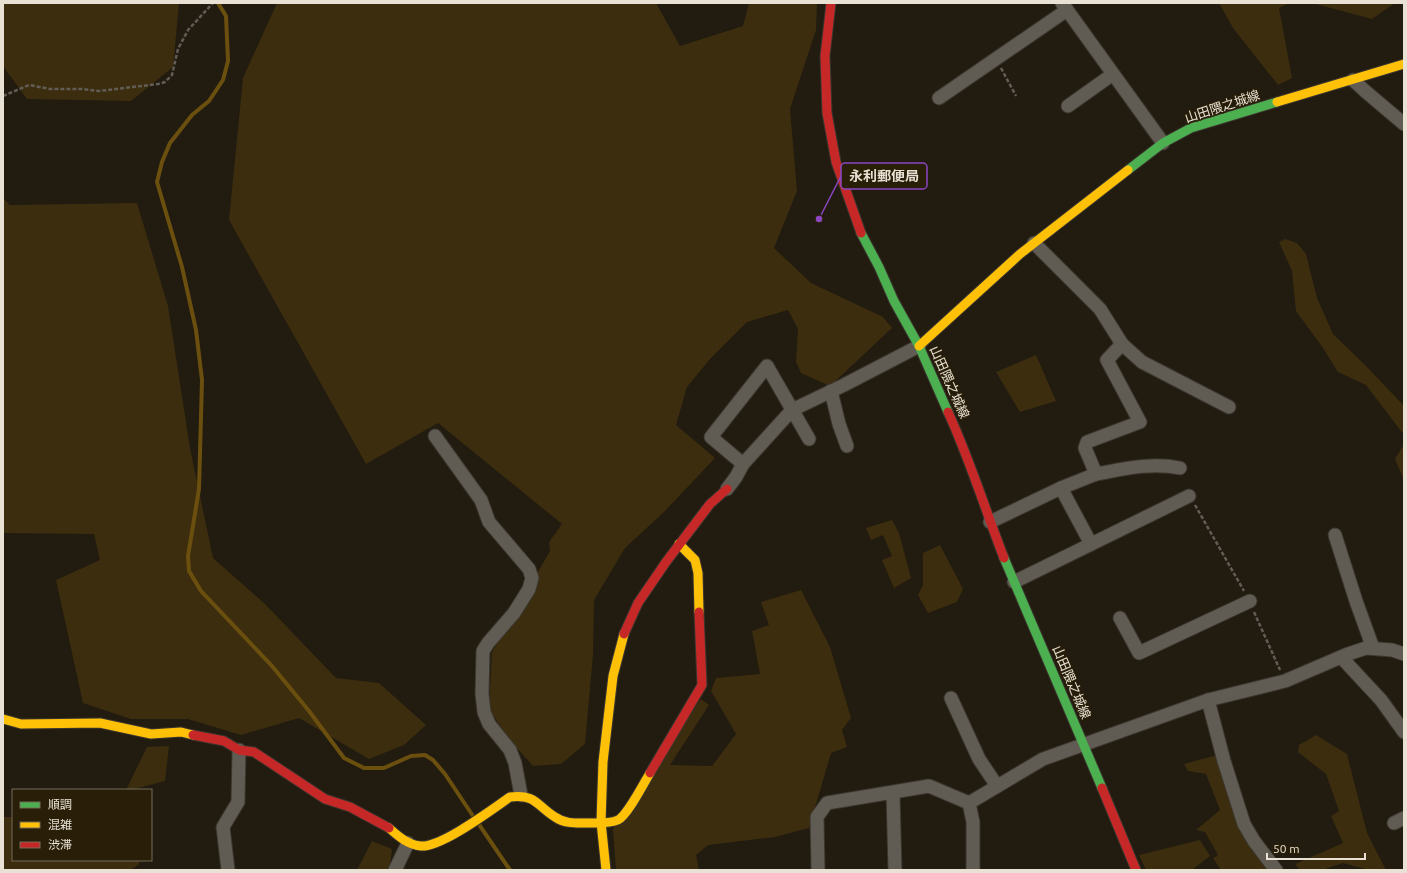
<svg xmlns="http://www.w3.org/2000/svg" width="1407" height="873" viewBox="0 0 1407 873" font-family="Ubuntu,'Noto Sans JP',sans-serif">
	<rect width="100%" height="100%" fill="#211b10"/>
	<!-- green -->
	<g fill="#3c2d0e">
		<polygon points="3,3 179,3 173,67 131,101 27,99 3,66"/>
		<polygon points="277,3 656,3 680,46 743,26 749,3 817,3 816,30 790,109 797,191 774,248 811,283 883,317 892,328 830,386 801,373 796,362 798,329 788,310 747,322 710,359 687,387 676,425 715,458 664,512 625,548 594,600 593,654 585,744 561,764 533,766 508,738 489,709 492,652 550,551 549,542 562,524 438,423 366,464 229,220 243,78"/>
		<polygon points="1219,3 1289,3 1279,8 1292,78 1278,85 1233,28"/>
		<polygon points="1312,3 1395,3 1372,19"/>
		<polygon points="3,198 10,205 137,203 168,306 190,448 213,558 265,604 336,678 379,683 426,725 404,745 369,759 299,718 241,735 188,719 131,719 83,703 56,580 100,560 94,534 3,533"/>
		<polygon points="1285,239 1297,243 1306,254 1317,298 1333,334 1368,368 1404,406 1404,435 1366,385 1338,372 1323,348 1296,311 1292,271 1279,242"/>
		<polygon points="1036,355 1056,401 1020,412 996,372"/>
		<polygon points="1404,444 1404,480 1395,459"/>
		<polygon points="892,520 899,533 911,578 894,588 882,560 892,556 883,535 871,540 866,528"/>
		<polygon points="940,545 963,589 957,602 928,613 918,595 923,585 923,553"/>
		<polygon points="801,590 830,647 851,718 842,730 847,747 831,753 809,828 775,837 708,845 696,855 699,870 616,870 613,829 701,699 709,705 670,765 712,766 736,734 711,691 716,678 760,674 752,631 769,625 761,602"/>
		<polygon points="1316,735 1347,754 1367,833 1386,870 1369,870 1343,863 1322,870 1300,870 1295,864 1343,843 1331,816 1339,811 1326,774 1298,752 1299,745"/>
		<polygon points="169,746 165,781 138,788 137,790 126,790 147,747"/>
		<polygon points="1217,755 1269,870 1221,870 1213,858 1218,855 1205,832 1196,830 1220,810 1206,774 1188,771 1184,764"/>
		<polygon points="3,817 13,817 13,860 139,860 139,864 131,870 3,870"/>
		<polygon points="1200,840 1210,856 1192,870 1146,870 1139,855"/>
		<polygon points="372,841 392,849 390,864 387,870 357,870"/>
	</g>
	<g fill="none" stroke-linecap="round" stroke-linejoin="round">
		<!-- stream -->
		<g stroke="#6b4f0f" stroke-width="4">
			<polyline points="218,3 226,16 228,61 223,80 209,101 192,115 170,143 162,162 157,182 182,267 196,330 202,380 199,489 188,556 189,571 201,591 272,666 309,711 344,758 364,768 384,768 411,756 425,755 433,760 445,774 473,816"/>
			<polyline points="478,823 510,870"/>
		</g>
		<!-- street casing -->
		<g stroke="#3b362e" stroke-width="15">
			<g id="street">
				<polyline points="1062,3 1163,143"/>
				<polyline points="1353,80 1365,91 1404,124"/>
				<polyline points="939,98 1067,10"/>
				<polyline points="1068,106 1113,74"/>
				<path d="M1034,243L1100,309L1122,344L1107,360L1140,422L1087,442L1085,448L1096,474C1123,469 1152,462 1180,468"/>
				<polyline points="1122,344 1142,362 1229,407"/>
				<polyline points="831,391 839,424 847,446"/>
				<polyline points="435,436 481,500 489,522 529,569 532,578 529,589 514,613 488,643 483,651 482,694 484,712 489,724 510,750 515,763 521,795"/>
				<polyline points="743,464 711,437 767,366 809,439"/>
				<polyline points="1061,488 1091,544"/>
				<polyline points="727,489 736,477 743,464 792,410 844,385 919,346"/>
				<polyline points="990,522 1061,488 1096,474"/>
				<polyline points="1335,535 1356,601 1373,648"/>
				<polyline points="1014,582 1189,496"/>
				<polyline points="1120,618 1139,653 1250,601"/>
				<polyline points="1341,657 1381,700 1404,732"/>
				<polyline points="951,698 979,759 997,786"/>
				<polyline points="1208,700 1224,761 1244,824 1254,841 1276,870"/>
				<polyline points="893,793 895,870"/>
				<polyline points="969,803 1043,759 1208,700 1285,681 1348,654 1366,648 1392,650 1404,654"/>
				<polyline points="1394,823 1404,818"/>
				<polyline points="228,870 223,827 238,802 239,750"/>
				<polyline points="395,870 408,843"/>
				<polyline points="818,870 817,817 827,803 929,786 969,803 973,822 973,870"/>
			</g>
		</g>
		<!-- fast casing -->
		<g stroke="#3b362e" stroke-width="11">
			<g id="fast">
				<polyline points="1128,170 1163,143 1191,128 1277,102"/>
				<polyline points="861,233 879,267 894,301 919,346 948,412"/>
				<polyline points="1004,558 1102,788"/>
			</g>
		</g>
		<!-- slow casing -->
		<g stroke="#3b362e" stroke-width="11">
			<g id="slow">
				<polyline points="1277,102 1404,64"/>
				<polyline points="919,346 1020,254 1128,170"/>
				<polyline points="679,544 695,560 698,573 699,612"/>
				<polyline points="3,719 21,724 100,723 151,734 181,732 193,735"/>
				<path d="M389,828C398,836 408,845 421,846C442,847 491,810 510,797C536,794 536,805 555,817C565,824 576,823 587,823C597,823 609,824 618,820C627,816 644,783 650,773"/>
				<polyline points="606,870 601,822 603,762 613,676 624,634"/>
			</g>
		</g>
		<!-- jam casing -->
		<g stroke="#3b362e" stroke-width="11">
			<g id="jam">
				<polyline points="831,3 825,56 827,113 836,162 861,233"/>
				<path d="M948,412C970,460 985,509 1004,558"/>
				<polyline points="624,634 638,603 666,562 710,504 727,489"/>
				<polyline points="193,735 224,741 239,750 254,752 325,799 350,807 389,828"/>
				<polyline points="650,773 702,685 699,612"/>
				<polyline points="1102,788 1136,870"/>
			</g>
		</g>
		<!-- path -->
		<g stroke="#615c55" stroke-width="2.5" stroke-dasharray="4 2" stroke-linecap="butt">
			<polyline points="1001,68 1016,96"/>
			<polyline points="3,96 29,85 50,89 82,89 99,91 158,84 165,82 172,75 178,49 188,30 213,3"/>
			<polyline points="1195,505 1244,591"/>
			<polyline points="1254,612 1280,670"/>
		</g>
		<!-- street -->
		<use href="#street" stroke="#605c53" stroke-width="13"/>
		<!-- fast -->
		<use href="#fast" stroke="#4caf50" stroke-width="9"/>
		<!-- slow -->
		<use href="#slow" stroke="#ffc107" stroke-width="9"/>
		<!-- jam -->
		<use href="#jam" stroke="#c62828" stroke-width="9"/>
	</g>
	<g text-anchor="middle" dominant-baseline="central" stroke-width="3" stroke-linejoin="round" paint-order="stroke">
		<!-- street labels -->
		<g font-size="13" fill="#e8e1d4" stroke="#291e08">
			<text transform="translate(1222 106) rotate(-18)">山田隈之城線</text>
			<text transform="translate(950 382) rotate(66)">山田隈之城線</text>
			<text transform="translate(1072 682) rotate(67)">山田隈之城線</text>
		</g>
	</g>
	<!-- callouts -->
	<path fill="none" stroke="#8b47c2" stroke-width="1.5" d="M819 219L841 176"/>
	<circle fill="#8b47c2" stroke="#291e08" stroke-width="1.5" cx="819" cy="219" r="4"/>
	<rect fill="#291e08" stroke="#8b47c2" stroke-width="1.5" x="841" y="163" width="86" height="26" rx="4"/>
	<g font-size="14" text-anchor="middle" font-weight="bold" fill="#e8e1d4">
		<text x="884" y="181">永利郵便局</text>
	</g>
	<!-- border -->
	<rect width="1407" height="873" fill="none" stroke="#e8e1d4" stroke-width="8"/>
	<!-- legend -->
	<rect x="12" y="789" width="140" height="72" fill="#291e08" stroke="#756c5a"/>
	<rect x="20" y="802" width="20" height="6" fill="#4caf50" stroke="#756c5a"/>
	<text x="48" y="809" font-size="12" fill="#e8e1d4">順調</text>
	<rect x="20" y="822" width="20" height="6" fill="#ffc107" stroke="#756c5a"/>
	<text x="48" y="829" font-size="12" fill="#e8e1d4">混雑</text>
	<rect x="20" y="842" width="20" height="6" fill="#c62828" stroke="#756c5a"/>
	<text x="48" y="849" font-size="12" fill="#e8e1d4">渋滞</text>
	<!-- scale -->
	<path d="M1267 853v6h98v-6" fill="none" stroke="#e8e1d4" stroke-width="2"/>
	<text x="1273" y="853" font-size="12" fill="#e8e1d4" stroke="#291e08" stroke-width="3" paint-order="stroke">50 m</text>
</svg>
